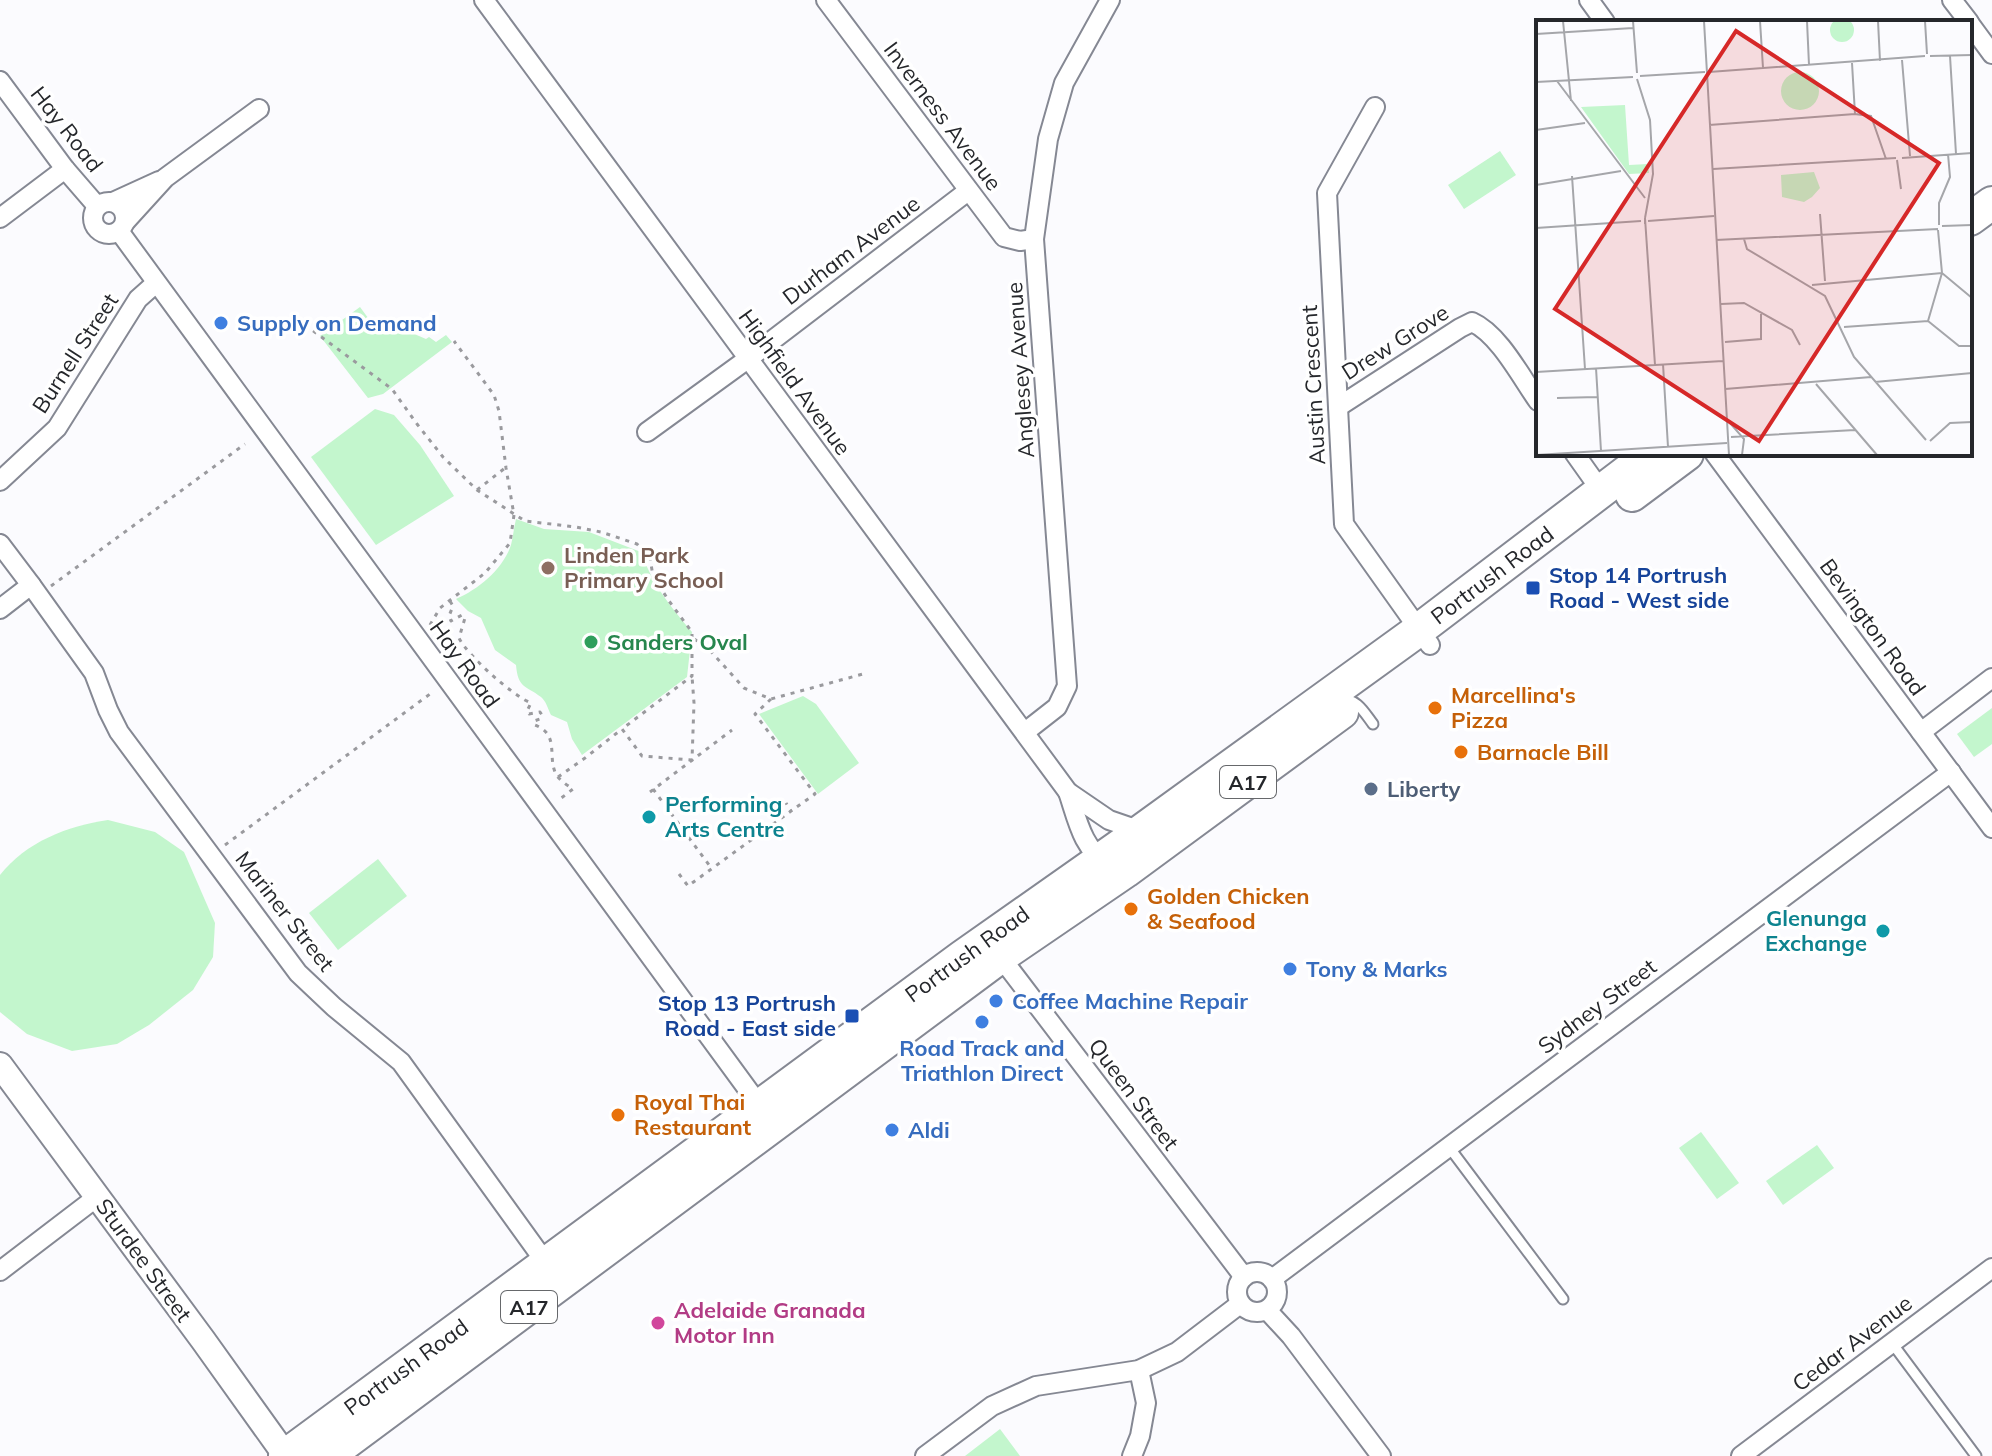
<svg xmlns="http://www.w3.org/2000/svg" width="1992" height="1456" viewBox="0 0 1992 1456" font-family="Mulish,sans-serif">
	<rect width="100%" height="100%" fill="#fbfbfe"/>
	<!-- green -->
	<g fill="#c3f6cd">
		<polygon points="1500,151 1516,175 1464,209 1448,185"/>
		<polygon points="360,307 371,322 377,318 426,339 429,337 436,342 446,335 452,342 383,394 368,398 320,336"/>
		<polygon points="375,409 394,415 420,445 454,496 376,545 311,457"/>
		<path d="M516,519L544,529L589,532L641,552C652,584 670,606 692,632L687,677L582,755L572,739L567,722L551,715C548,709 546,701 541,697C525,685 518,688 516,665L495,650L481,618L468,611L456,599C479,589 503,569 511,545C513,537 514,527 516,519Z"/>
		<polygon points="803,696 816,704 859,763 818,794 759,714"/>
		<polygon points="1992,708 1992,744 1974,757 1957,734"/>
		<path d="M108,820L155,832L184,852L215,923L213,957L193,990L149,1025L117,1044L72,1051L27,1034L0,1012V875C26,842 67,826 108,820Z"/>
		<polygon points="378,859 407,896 338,950 309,913"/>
		<polygon points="1701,1132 1739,1183 1717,1199 1679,1148"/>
		<polygon points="1817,1145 1834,1168 1783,1205 1766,1181"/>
		<polygon points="1000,1429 1020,1456 965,1456"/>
	</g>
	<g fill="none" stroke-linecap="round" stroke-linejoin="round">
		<!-- service casing -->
		<g stroke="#858893" stroke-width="13">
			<g id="service">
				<path d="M1340,699C1357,698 1364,712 1373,724"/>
				<polyline points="1449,1147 1563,1299"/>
				<polyline points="1892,1343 1976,1456"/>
			</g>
		</g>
		<!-- minor casing -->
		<g stroke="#858893" stroke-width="22">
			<g id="minor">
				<polyline points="484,0 1068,792 1109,820 1141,831"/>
				<polyline points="826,0 1004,237 1020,241 1034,239"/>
				<polyline points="1589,0 1605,22"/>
				<polyline points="1952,0 1969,22"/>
				<polyline points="1970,24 1992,54"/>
				<polyline points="0,81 65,169 97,206"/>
				<polyline points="1375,107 1327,193 1344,524 1430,645"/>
				<circle cx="109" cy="218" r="16"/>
				<polyline points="113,202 159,181"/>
				<polyline points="0,218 65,169"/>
				<polyline points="125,222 165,178 259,109"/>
				<polyline points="119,231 765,1113"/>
				<path d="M1338,407L1460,328L1472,322C1499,334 1521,377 1538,401"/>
				<polyline points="647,432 749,358 968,191"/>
				<polyline points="1575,454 1602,492"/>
				<polyline points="1715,454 1992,828"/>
				<polyline points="0,481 57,428 138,299 156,283"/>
				<polyline points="0,544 31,585 0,609"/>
				<polyline points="31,585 94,673 108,710 119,732 298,973 334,1007 401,1062 551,1270"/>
				<polyline points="1025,732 1057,707 1067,686 1034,239 1048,139 1064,83 1110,0"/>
				<polyline points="1921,732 1992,678"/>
				<path d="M1068,792C1077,818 1082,849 1108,864"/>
				<polyline points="996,951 1244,1277"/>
				<polyline points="0,1271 97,1197"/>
				<circle cx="1257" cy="1292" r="20"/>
				<polyline points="1272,1279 1951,772"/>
				<polyline points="1267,1310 1291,1336 1381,1456"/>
				<polyline points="925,1456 992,1406 1036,1386 1139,1370 1177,1352 1240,1304"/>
				<polyline points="1132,1456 1140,1436 1146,1403 1139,1370"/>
				<polyline points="1741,1456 1992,1268"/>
			</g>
		</g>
		<!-- tertiary casing -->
		<g stroke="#858893" stroke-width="28">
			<polyline id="tertiary" points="0,1065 203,1340 286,1456 289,1456"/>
		</g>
		<!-- trunk casing -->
		<g stroke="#858893" stroke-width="36">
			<g id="trunk">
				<polyline points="1970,219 1992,203"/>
				<polyline points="1632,495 1687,454"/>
				<polyline points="285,1456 962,957 1141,831 1420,629 1650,454"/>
				<polyline points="328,1456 1000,957 1126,871 1342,712"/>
			</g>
		</g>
		<!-- path -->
		<g stroke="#9a9a9e" stroke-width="3" stroke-dasharray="4 6" stroke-linecap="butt">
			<polyline points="297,319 392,389 417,424 443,457 477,490 525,521 576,527 601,532 637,544 650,558 653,576 669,601 692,632 692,676 622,729 642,756 692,760 694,703 692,676"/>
			<polyline points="477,490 505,468"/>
			<polyline points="51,586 245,444"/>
			<path d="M450,601L453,606L449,616L451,621L462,615L465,618L459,638C467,655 513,696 531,703L527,711L529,714L540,712L542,715L540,719L534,721L535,725C561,735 546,758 557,776C561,781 568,786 573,789L560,799"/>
			<polyline points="430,625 440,608 485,573 510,543 514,515 506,468 499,411 494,395 454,341"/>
			<polyline points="694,639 706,646 744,688 771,699 863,674"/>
			<polyline points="771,699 755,714 815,794 791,811"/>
			<polyline points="558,777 585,758 622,729"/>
			<polyline points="653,789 712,869"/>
			<polyline points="650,792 732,730"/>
			<polyline points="225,845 430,694"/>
			<polyline points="679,874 688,886 791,811 786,803"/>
		</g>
		<!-- service -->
		<use href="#service" stroke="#fff" stroke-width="9"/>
		<!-- minor -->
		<use href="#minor" stroke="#fff" stroke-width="18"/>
		<!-- tertiary -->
		<use href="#tertiary" stroke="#fff" stroke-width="24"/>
		<!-- trunk -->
		<use href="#trunk" stroke="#fff" stroke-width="32"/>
	</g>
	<!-- markers -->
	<g fill="#3f7fe0" stroke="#fff" stroke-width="3">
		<circle cx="221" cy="323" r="8"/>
		<circle cx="1290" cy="969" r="8"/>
		<circle cx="996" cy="1001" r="8"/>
		<circle cx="982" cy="1022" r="8"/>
		<circle cx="892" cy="1130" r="8"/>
	</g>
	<circle fill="#8d6e63" stroke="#fff" stroke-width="3" cx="548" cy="568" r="8"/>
	<g fill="#1a4fb4" stroke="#fff" stroke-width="3">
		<rect x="1525" y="580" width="16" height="16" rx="4"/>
		<rect x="844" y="1008" width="16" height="16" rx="4"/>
	</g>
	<circle fill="#2e9e5b" stroke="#fff" stroke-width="3" cx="591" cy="642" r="8"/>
	<g fill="#e8710a" stroke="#fff" stroke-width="3">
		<circle cx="1435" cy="708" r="8"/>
		<circle cx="1461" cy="752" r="8"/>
		<circle cx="1131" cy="909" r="8"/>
		<circle cx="618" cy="1115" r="8"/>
	</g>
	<circle fill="#5c6f8a" stroke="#fff" stroke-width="3" cx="1371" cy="789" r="8"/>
	<g fill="#0f9aa8" stroke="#fff" stroke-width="3">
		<circle cx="649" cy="817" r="8"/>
		<circle cx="1883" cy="931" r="8"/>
	</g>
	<circle fill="#d1479c" stroke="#fff" stroke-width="3" cx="658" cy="1323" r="8"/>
	<g text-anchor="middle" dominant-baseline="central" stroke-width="7" stroke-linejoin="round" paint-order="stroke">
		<!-- shield labels -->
		<g fill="#fff" stroke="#66686b" stroke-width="2">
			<rect x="1220" y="766" width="56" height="32" rx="6"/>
			<rect x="501" y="1291" width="56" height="32" rx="6"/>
		</g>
		<g font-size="20" font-weight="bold" fill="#25272b">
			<text x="1248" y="782">A17</text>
			<text x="529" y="1307">A17</text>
		</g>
		<!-- street labels -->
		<g font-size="22" fill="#25272b" stroke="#fff">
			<text transform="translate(943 116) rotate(53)">Inverness Avenue</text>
			<text transform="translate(67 129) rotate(52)">Hay Road</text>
			<text transform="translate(851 250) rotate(-37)">Durham Avenue</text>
			<text transform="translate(1395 342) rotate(-32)">Drew Grove</text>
			<text transform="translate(75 353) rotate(-57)">Burnell Street</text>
			<text transform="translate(1020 370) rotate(-94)">Anglesey Avenue</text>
			<text transform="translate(795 382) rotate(54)">Highfield Avenue</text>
			<text transform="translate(1313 385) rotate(-93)">Austin Crescent</text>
			<text transform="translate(1492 575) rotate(-37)">Portrush Road</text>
			<text transform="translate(1873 627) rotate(54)">Bevington Road</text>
			<text transform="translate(465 664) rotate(54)">Hay Road</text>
			<text transform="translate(285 911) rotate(52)">Mariner Street</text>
			<text transform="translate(967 954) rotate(-36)">Portrush Road</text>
			<text transform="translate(1597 1006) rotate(-37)">Sydney Street</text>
			<text transform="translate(1134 1094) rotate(53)">Queen Street</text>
			<text transform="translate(144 1260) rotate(54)">Sturdee Street</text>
			<text transform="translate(1852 1343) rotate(-37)">Cedar Avenue</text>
			<text transform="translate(406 1367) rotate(-36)">Portrush Road</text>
		</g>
		<!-- shop labels -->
		<g font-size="22" font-weight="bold" fill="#366cbe" stroke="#fff" text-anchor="start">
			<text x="237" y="323">Supply on Demand</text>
			<text x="1306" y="969">Tony &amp; Marks</text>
			<text x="1012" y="1001">Coffee Machine Repair</text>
			<text x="982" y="1048" text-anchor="middle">Road Track and<tspan x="982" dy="25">Triathlon Direct</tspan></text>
			<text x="908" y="1130">Aldi</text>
		</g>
		<!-- education labels -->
		<g font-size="22" font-weight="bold" fill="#785e54" stroke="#fff" text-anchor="start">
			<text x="564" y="555">Linden Park<tspan x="564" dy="25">Primary School</tspan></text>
		</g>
		<!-- transit labels -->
		<g font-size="22" font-weight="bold" fill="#164399" stroke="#fff" text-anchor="start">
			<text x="1549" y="575">Stop 14 Portrush<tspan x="1549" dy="25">Road - West side</tspan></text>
			<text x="836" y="1003" text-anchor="end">Stop 13 Portrush<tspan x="836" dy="25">Road - East side</tspan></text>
		</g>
		<!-- leisure labels -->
		<g font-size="22" font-weight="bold" fill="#27864d" stroke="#fff" text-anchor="start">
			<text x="607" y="642">Sanders Oval</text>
		</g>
		<!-- food labels -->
		<g font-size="22" font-weight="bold" fill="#c56008" stroke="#fff" text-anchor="start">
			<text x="1451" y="695">Marcellina's<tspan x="1451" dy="25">Pizza</tspan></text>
			<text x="1477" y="752">Barnacle Bill</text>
			<text x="1147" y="896">Golden Chicken<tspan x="1147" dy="25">&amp; Seafood</tspan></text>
			<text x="634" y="1102">Royal Thai<tspan x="634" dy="25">Restaurant</tspan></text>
		</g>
		<!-- service labels -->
		<g font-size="22" font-weight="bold" fill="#4e5e75" stroke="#fff" text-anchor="start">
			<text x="1387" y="789">Liberty</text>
		</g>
		<!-- culture labels -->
		<g font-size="22" font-weight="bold" fill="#0d838f" stroke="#fff" text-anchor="start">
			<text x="665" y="804">Performing<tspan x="665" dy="25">Arts Centre</tspan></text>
			<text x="1867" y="918" text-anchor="end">Glenunga<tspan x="1867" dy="25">Exchange</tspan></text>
		</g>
		<!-- hotel labels -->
		<g font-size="22" font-weight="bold" fill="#b23c85" stroke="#fff" text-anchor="start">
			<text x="674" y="1310">Adelaide Granada<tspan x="674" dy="25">Motor Inn</tspan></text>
		</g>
	</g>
	<!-- overview -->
	<g transform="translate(1536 20)">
		<rect width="436" height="436" fill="#fbfbfe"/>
		<path d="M294 10a12 12 0 1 1 24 0a12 12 0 1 1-24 0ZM245 71a19 19 0 1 1 38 0a19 19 0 1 1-38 0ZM89,85L93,145L112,144L113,153L93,154L45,87ZM278,152L284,168L276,177L268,182L246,177L245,155Z" fill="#c3f6cd"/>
		<path fill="none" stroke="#a5a6aa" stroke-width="2" d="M27,1L35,81M97,1L101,53M168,1L193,435M224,1L227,48M271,1L273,45M342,1L344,41M389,1L391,34M0,14L97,8M394,36L436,35M414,36L420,134M366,40L374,136M316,43L319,94L335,96L350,139M173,52L389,36M104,56L169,52M101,59L114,100L117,154L109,198M21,61L109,178M0,62L97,57M173,105L319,94M0,110L49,103M366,138L436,133M361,140L365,169M177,149L360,138M36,156L49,349M0,165L85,151M284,194L289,261M112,201L178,196M109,204V198L119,345M403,205V183L414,157L412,134M406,206L436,205M0,208L105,201M208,219L211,229L289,276L318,337L390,420M180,220L402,209M276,265L406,253L436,278M185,284L208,283L256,310L264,325M392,301L406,253L402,210M308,307L392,301L423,326H436M189,322L225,319V294M127,344L132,427M60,348L65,431M0,352L187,341M339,362L436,353M280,364L341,435M189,369L335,357M21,378L61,377M194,403L208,419L206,435M195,417L319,410M394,421L414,403L436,402M0,435L191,423"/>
		<path fill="#d62828" fill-opacity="0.15" stroke="#d62828" stroke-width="4" d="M200,11L403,143L223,421L19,289Z"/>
		<rect width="436" height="436" fill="none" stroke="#25272b" stroke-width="4"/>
	</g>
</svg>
